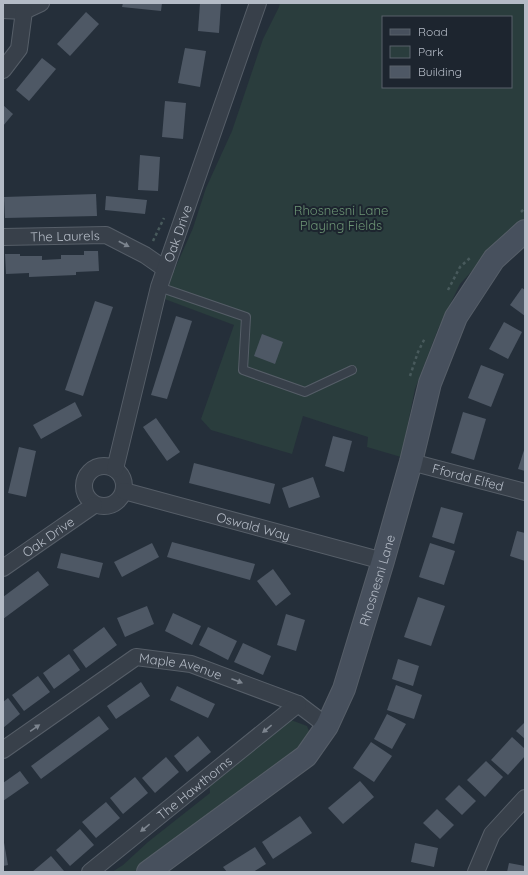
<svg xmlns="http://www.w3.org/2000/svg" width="528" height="875" viewBox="0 0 528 875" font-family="Quicksand,sans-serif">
	<rect width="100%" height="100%" fill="#252f3a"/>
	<!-- green -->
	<g fill="#2a3d3d" fill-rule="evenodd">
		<path d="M280,3H525V218L496,245L460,284L438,329L415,389L401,457L367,447L368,437L303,416L292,454L211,430L201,419L234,325L162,298L193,228L206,188L232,131L263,39L279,7ZM383,17H511V87H383Z"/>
		<polygon points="291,720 307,726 310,734 303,745 139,872 112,872 123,865 148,842 210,793 209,781"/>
	</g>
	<!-- building -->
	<g fill="#4e5865">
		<polygon points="123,3 162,3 161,11 122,7"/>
		<polygon points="200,3 221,3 219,33 198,31"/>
		<polygon points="86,12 99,24 70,56 57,44"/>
		<polygon points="185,48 206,51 200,87 178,83"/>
		<polygon points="42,58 56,69 29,101 16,90"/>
		<polygon points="165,101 186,103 183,139 162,137"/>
		<polygon points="3,105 13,114 3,126"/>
		<polygon points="140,155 160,157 158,191 138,190"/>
		<polygon points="96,194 97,216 5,218 4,197"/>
		<polygon points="106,196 147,200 145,214 105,210"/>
		<polygon points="84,251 98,251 99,271 76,272 76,275 52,276 29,277 29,273 6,274 5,254 20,254 20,256 42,256 42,260 61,259 61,255 84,255"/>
		<polygon points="522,288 525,290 525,316 510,305"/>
		<polygon points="95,301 113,307 83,396 65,390"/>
		<polygon points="176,316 192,321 167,399 151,395"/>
		<polygon points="504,322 522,332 508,359 489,349"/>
		<polygon points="262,334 283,342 275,364 254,356"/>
		<polygon points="481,365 504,374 491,407 468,398"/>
		<polygon points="75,402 82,416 41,439 33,425"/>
		<polygon points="463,412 486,419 474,460 451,453"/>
		<polygon points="156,418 180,452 167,461 143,427"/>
		<polygon points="333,436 352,441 344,472 325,466"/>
		<polygon points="19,447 36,451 26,497 8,493"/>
		<polygon points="525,447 525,471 518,469"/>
		<polygon points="194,463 275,484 270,504 189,483"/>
		<polygon points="313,477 320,497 289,508 282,488"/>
		<polygon points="441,507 463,513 454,544 432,537"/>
		<polygon points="517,531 525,533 525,561 510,556"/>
		<polygon points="172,542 255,564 250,580 167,557"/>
		<polygon points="152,543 159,557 122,577 114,562"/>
		<polygon points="430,543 455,551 444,585 419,577"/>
		<polygon points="61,553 103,563 99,578 57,568"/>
		<polygon points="273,569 291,594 276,606 257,581"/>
		<polygon points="38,571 49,585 3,619 3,597"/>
		<polygon points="418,597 445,606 431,646 404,637"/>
		<polygon points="147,606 154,624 125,637 117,618"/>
		<polygon points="173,613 201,626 192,645 165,631"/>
		<polygon points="286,614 305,620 296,651 277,645"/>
		<polygon points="104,627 117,645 86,668 73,650"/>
		<polygon points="208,627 237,641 228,660 199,645"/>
		<polygon points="243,643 271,656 263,675 234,662"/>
		<polygon points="69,654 80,670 54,689 43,673"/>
		<polygon points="398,659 419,666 413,686 392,679"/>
		<polygon points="38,676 50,692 24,711 12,695"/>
		<polygon points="141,682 150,696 116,719 107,706"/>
		<polygon points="396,685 422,695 414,719 387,710"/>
		<polygon points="177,686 215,704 208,718 170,700"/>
		<polygon points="8,698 20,714 3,728 3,702"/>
		<polygon points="387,714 406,724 392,749 374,739"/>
		<polygon points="99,716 109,729 41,779 31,766"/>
		<polygon points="525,722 525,739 516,731"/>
		<polygon points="198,736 211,752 187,772 174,756"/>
		<polygon points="512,737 525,749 525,756 508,775 491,760"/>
		<polygon points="371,742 392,756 374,782 353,768"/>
		<polygon points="166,757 179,772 155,793 142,778"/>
		<polygon points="486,761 503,777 485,797 467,780"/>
		<polygon points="20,771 29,783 3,801 3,783"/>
		<polygon points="135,777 148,793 123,814 110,798"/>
		<polygon points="360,781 374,797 343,824 328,808"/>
		<polygon points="459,785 476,801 462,815 445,799"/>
		<polygon points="106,802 120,818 96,838 82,822"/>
		<polygon points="437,809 454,825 440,839 423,823"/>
		<polygon points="300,816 312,833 273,859 262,842"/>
		<polygon points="80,829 94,845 70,866 56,850"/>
		<polygon points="3,837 8,865 3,866"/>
		<polygon points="415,843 438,848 434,867 411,862"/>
		<polygon points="255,847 266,864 253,872 227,872 223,867"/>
		<polygon points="51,856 64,871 63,872 32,872"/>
		<polygon points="509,863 525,866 525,872 507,872"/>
	</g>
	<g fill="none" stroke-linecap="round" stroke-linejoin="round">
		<!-- lane casing -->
		<g stroke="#565e68" stroke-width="10">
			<polyline id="lane" points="159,287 246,317 243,370 305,392 352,370"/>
		</g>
		<!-- street casing -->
		<g stroke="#565e68" stroke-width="18">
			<g id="street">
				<polyline points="3,10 24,11 41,3"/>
				<polyline points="3,70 19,49 24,11"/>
				<path id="s1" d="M3,237L106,235L145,255L165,269"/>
				<path id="s2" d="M411,462L525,492"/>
				<circle cx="104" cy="486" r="20"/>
				<path id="s3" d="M115,469L159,287L258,3"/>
				<path id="s4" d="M124,491L383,561"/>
				<path id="s5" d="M3,568L94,505"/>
				<path id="s6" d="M3,750L136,657L191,664L298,704L327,726"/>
				<path id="s7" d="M90,872L298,704"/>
				<polyline points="476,872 492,834 525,798"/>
			</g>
		</g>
		<!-- secondary casing -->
		<g stroke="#565e68" stroke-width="24">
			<g id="secondary">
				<path id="s8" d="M148,872L306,756L327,726L344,689L383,561L411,462L430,383L456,317L494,259L525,231"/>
			</g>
		</g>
		<!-- path -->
		<g stroke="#485a5c" stroke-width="2.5" stroke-dasharray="3 3" stroke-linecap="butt">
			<polyline points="521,212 525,208"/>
			<polyline points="153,241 164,218"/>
			<polyline points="448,290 460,267 470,258"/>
			<polyline points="410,376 418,352 425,338"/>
		</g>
		<!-- lane -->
		<use href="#lane" stroke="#38404a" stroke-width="8"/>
		<!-- street -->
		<use href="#street" stroke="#38404a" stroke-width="16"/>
		<!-- secondary -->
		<use href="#secondary" stroke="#47505d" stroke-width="22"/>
	</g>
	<!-- one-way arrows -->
	<defs><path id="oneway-solid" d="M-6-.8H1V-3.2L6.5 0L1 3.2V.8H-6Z"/></defs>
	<g fill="#7c848e">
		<use href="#oneway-solid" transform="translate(124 244) rotate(28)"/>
		<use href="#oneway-solid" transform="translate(237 681) rotate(21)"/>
		<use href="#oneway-solid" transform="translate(35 728) rotate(-35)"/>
		<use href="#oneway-solid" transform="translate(267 729) rotate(141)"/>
		<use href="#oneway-solid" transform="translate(145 828) rotate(141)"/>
	</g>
	<g text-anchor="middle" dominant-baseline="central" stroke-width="4" stroke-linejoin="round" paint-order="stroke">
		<!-- park labels -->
		<g font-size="13" fill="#6d9575" stroke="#1d252f">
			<text x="341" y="210">Rhosnesni Lane<tspan x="341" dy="15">Playing Fields</tspan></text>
		</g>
		<!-- street labels -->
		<g font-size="13" fill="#b4bbc6" stroke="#1d252f">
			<text stroke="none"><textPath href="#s3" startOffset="244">Oak Drive</textPath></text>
			<text stroke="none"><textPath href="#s1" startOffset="62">The Laurels</textPath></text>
			<text stroke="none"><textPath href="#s2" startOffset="59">Ffordd Elfed</textPath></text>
			<text stroke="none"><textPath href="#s4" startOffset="134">Oswald Way</textPath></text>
			<text stroke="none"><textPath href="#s5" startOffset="55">Oak Drive</textPath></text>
			<text stroke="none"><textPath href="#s8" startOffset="387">Rhosnesni Lane</textPath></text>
			<text stroke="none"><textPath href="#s6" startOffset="208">Maple Avenue</textPath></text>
			<text stroke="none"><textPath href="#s7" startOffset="134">The Hawthorns</textPath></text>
		</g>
	</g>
	<!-- border -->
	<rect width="528" height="875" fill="none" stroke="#b4bbc6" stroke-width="8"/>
	<!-- legend -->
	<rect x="382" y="16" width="130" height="72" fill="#1d252f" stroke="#59616b"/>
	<rect x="390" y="29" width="20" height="6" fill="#47505d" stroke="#59616b"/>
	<text x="418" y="36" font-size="12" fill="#b4bbc6">Road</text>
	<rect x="390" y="46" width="20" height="12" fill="#2a3d3d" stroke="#59616b"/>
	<text x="418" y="56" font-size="12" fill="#b4bbc6">Park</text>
	<rect x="390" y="66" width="20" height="12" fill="#4e5865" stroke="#59616b"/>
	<text x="418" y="76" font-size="12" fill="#b4bbc6">Building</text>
</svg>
